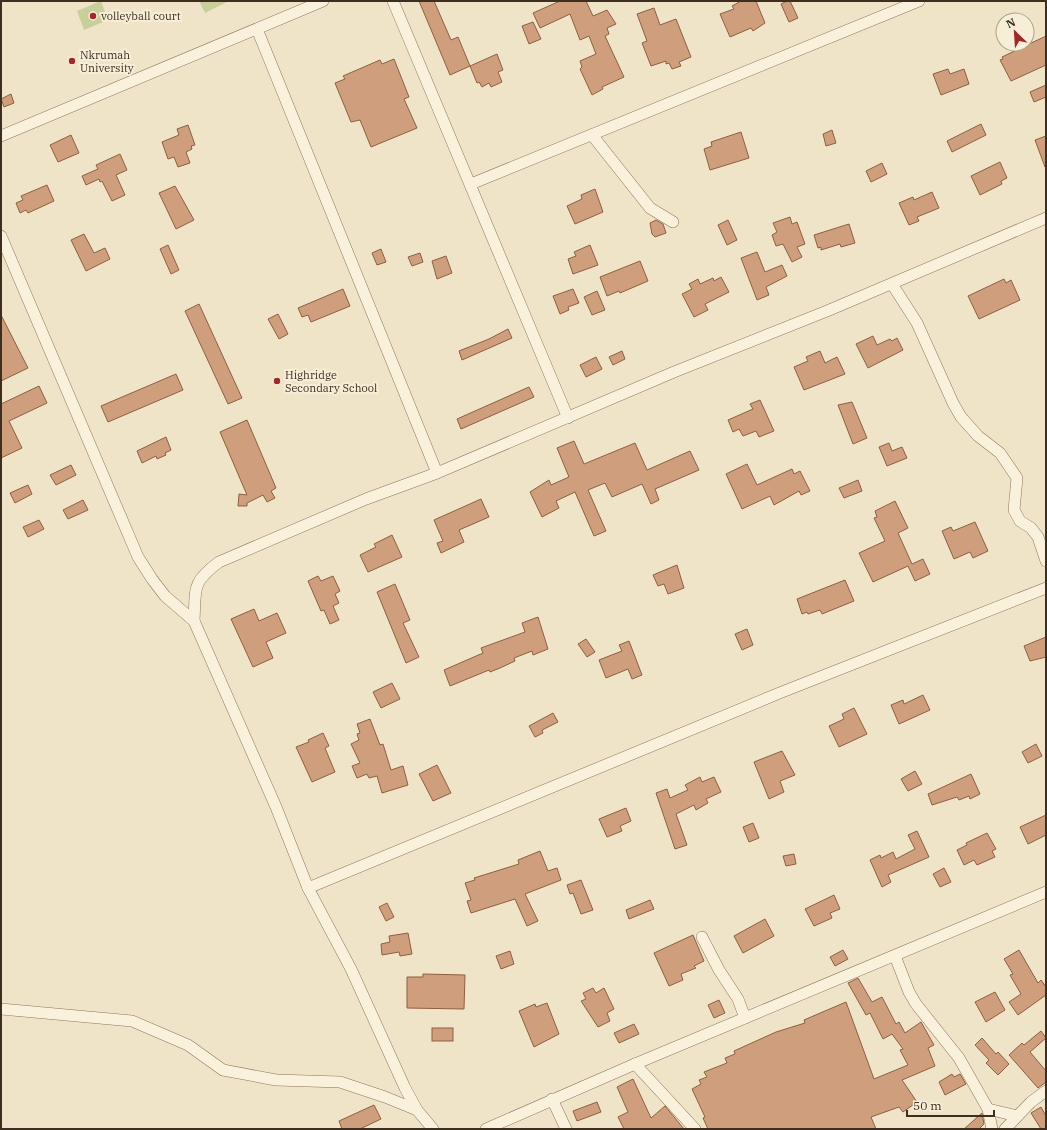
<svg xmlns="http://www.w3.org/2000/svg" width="1047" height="1130" viewBox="0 0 1047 1130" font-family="'IBM Plex Serif',serif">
	<rect width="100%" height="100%" fill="#f0e4c8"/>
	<!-- green -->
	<g fill="#c9cf9b">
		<polygon points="101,1 108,20 84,30 77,11"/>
		<polygon points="199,1 227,1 227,2 205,13"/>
	</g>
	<!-- building -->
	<g fill="#cf9f7d" stroke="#8d5f41">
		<polygon points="419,1 434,1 451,40 458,37 470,66 497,54 503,70 498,72 502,82 491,87 489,83 482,87 479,82 477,83 470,66 450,75"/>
		<polygon points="560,1 586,1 593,16 607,10 616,24 607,28 609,34 605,36 624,77 602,87 603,89 592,95 580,69 582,67 580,61 596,54 589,36 580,40 570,14 540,28 533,13"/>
		<polygon points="741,1 756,1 765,23 753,31 751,28 730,37 720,14 734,9 732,6"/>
		<polygon points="787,1 790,1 798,18 789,22 781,4"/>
		<polygon points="654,8 660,25 676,19 691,57 679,62 681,66 672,69 669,63 666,64 666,61 651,66 642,43 647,41 637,14"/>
		<polygon points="533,22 541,39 529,44 522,26"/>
		<polygon points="1046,36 1046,65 1011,81 1000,60 1003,59 1002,57"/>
		<polygon points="394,59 409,97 404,99 417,128 371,147 360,120 351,122 335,83 345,79 343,76 380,60 382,64"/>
		<polygon points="948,69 950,74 964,69 969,84 941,95 933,74"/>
		<polygon points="1046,85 1046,97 1034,102 1030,92"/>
		<polygon points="11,94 14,103 4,107 1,99"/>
		<polygon points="981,124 986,135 952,152 947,141"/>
		<polygon points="188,125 195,145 191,146 192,149 186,152 190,163 178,167 174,157 168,159 162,142 179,135 177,129"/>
		<polygon points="832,130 836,143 826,146 823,134"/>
		<polygon points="741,132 749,158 710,170 704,149 712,146 711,142"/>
		<polygon points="71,135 79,153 58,162 50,145"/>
		<polygon points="1046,136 1046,167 1045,167 1035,140"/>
		<polygon points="120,154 127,170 116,175 125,195 112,201 102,181 100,182 99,179 86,185 82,176 98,169 96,165"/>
		<polygon points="1000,162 1007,178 1001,181 1002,184 980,195 971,176"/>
		<polygon points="882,163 887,174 871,182 866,171"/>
		<polygon points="47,185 54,201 28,213 26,210 20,213 16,203 23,200 21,196"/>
		<polygon points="175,186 194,220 176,229 159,193"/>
		<polygon points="595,189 603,212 575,224 567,206 582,199 581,195"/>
		<polygon points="932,192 939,208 917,217 919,221 909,225 899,203 913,197 914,200"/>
		<polygon points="790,217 792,224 797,222 805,244 797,247 802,257 792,262 783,244 776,246 772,235 777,232 773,223"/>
		<polygon points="656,220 663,224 666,233 655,237 652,234 650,223"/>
		<polygon points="728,220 737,240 727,245 718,225"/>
		<polygon points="849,224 855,243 841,247 840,244 821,250 821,247 818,248 814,235"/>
		<polygon points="84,234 94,253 105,248 110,259 86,271 71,240"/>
		<polygon points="168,245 179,270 171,274 160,249"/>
		<polygon points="590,245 598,265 573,274 568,259 576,256 574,252"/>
		<polygon points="381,249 386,262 377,265 372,253"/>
		<polygon points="757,252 765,272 782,265 787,276 766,287 769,295 757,300 741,258"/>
		<polygon points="420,253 423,262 412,266 408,257"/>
		<polygon points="446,256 452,273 437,279 432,261"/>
		<polygon points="640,261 648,281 620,293 619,291 607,296 600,277"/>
		<polygon points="721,277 729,292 705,304 708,310 694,317 682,294 692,289 689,284 698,279 700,284 713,278 714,281"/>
		<polygon points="1004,279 1006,283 1011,280 1020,300 979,319 968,296"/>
		<polygon points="343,289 350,306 311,322 308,315 302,317 298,308"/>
		<polygon points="573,289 579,303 568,307 569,310 560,314 553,296"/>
		<polygon points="597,291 605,310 592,315 584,297"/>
		<polygon points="199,304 242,398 228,404 185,311"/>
		<polygon points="278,314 288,334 279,339 268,319"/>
		<polygon points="1,315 28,368 1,381"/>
		<polygon points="508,329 512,338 462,360 459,351 489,339"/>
		<polygon points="873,336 877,345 890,339 892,341 897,338 903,350 868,368 856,344"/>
		<polygon points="622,351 625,359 613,365 609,357"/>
		<polygon points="820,351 825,363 837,357 845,374 804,390 794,367 808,361 806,357"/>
		<polygon points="596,357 602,369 586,377 580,365"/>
		<polygon points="176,374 183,390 108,422 101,406"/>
		<polygon points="39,386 47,403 9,421 22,448 1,458 1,404"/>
		<polygon points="529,387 534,397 461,429 457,419"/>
		<polygon points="760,400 774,431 759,437 756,431 743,436 739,429 733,432 728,420 753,409 750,404"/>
		<polygon points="852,402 867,438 853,444 838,405"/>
		<polygon points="247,420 276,488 271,491 275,498 267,502 263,495 247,503 247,506 238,506 239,494 247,495 220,432"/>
		<polygon points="166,437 171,450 165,453 166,455 157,459 156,456 142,463 137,451"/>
		<polygon points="574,441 584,464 635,443 647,470 690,451 699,470 655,489 659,500 651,504 642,484 612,497 605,483 588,490 606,531 594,536 575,492 556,501 559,508 542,517 530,492 549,480 551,485 569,477 557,448"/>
		<polygon points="889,443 892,451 902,447 907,458 887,466 879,447"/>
		<polygon points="747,464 757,485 792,469 794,474 800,471 810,491 801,495 799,491 774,505 770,496 742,509 726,474"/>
		<polygon points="71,465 76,475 56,485 50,475"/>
		<polygon points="858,480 862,491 844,498 839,488"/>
		<polygon points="28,485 32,494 15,503 10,493"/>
		<polygon points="481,499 489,517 459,530 464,542 441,553 437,543 443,541 434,520"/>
		<polygon points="83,500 88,510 68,519 63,510"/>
		<polygon points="895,501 908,528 898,533 912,564 923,559 930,574 915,581 908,566 873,582 859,553 885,541 874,518 877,517 875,511"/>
		<polygon points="39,520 44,529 28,537 23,527"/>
		<polygon points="975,522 988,551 973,558 970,552 954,559 942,531 951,527 953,531"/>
		<polygon points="392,535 402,557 368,572 360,555 376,547 374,544"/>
		<polygon points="677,565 684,588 668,594 664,584 658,586 653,575"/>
		<polygon points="318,576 321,581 333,576 340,591 335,594 339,603 333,606 339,620 330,624 324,610 321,611 308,581"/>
		<polygon points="845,580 854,601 822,614 820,610 808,614 807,612 802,614 797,599"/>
		<polygon points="395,584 410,620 403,623 419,657 406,663 377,592"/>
		<polygon points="254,609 259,621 277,613 286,633 266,642 273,658 253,667 231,619"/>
		<polygon points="538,617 548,649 533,655 532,651 514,658 515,661 500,668 490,672 489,670 450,686 444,670 483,653 481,648 525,632 522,623"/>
		<polygon points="747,629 753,645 742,650 735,634"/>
		<polygon points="1046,637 1046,657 1030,661 1024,646"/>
		<polygon points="586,639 595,652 587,657 578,644"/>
		<polygon points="629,641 642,675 632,679 628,669 606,678 599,660 622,651 619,645"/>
		<polygon points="392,683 400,699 381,708 373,692"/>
		<polygon points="923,695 930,710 899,724 891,705 903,700 904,704"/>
		<polygon points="854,708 867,734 839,747 829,726 844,719 842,714"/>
		<polygon points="553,713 558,722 542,730 543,733 535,737 529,726"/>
		<polygon points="370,719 380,745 383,744 391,770 403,766 408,785 382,793 377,776 369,778 367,774 357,778 352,766 360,763 351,744 359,740 357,734 360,733 357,724"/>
		<polygon points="323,733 329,746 325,748 335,772 312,782 296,747 309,742 308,740"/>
		<polygon points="1036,744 1042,756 1028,763 1022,752"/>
		<polygon points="782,751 795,775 780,781 784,792 769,799 754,762"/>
		<polygon points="437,765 451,793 433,801 419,774"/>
		<polygon points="915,771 922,784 908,791 901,779"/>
		<polygon points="971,774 980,794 970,799 969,796 959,800 957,797 932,805 928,794"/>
		<polygon points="700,777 702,782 714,777 721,792 706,799 708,803 696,810 694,805 676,814 687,845 675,849 656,793 667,789 670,798 688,790 685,785"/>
		<polygon points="626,808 631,821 620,826 622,831 607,837 599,819"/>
		<polygon points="1046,815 1046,835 1028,844 1020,827"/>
		<polygon points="753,823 759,838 749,842 743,827"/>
		<polygon points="917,831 929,857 888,875 891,882 882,887 870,860 880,855 881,858 893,852 896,859 915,849 908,835"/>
		<polygon points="987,833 996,849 992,851 995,857 977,865 974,860 964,865 957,850 967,845 966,843"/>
		<polygon points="540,851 548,871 557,868 561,880 525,894 538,921 527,926 515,899 471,913 467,901 471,900 465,883 475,880 474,878 519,864 518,860"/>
		<polygon points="794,854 796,864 786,866 783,856"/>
		<polygon points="944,868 951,882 940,887 933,874"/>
		<polygon points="581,880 593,910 581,914 573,893 570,894 567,885"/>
		<polygon points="834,895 840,909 830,913 832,918 814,926 805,909"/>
		<polygon points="650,900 654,909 629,919 626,910"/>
		<polygon points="387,903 394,917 386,921 379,907"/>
		<polygon points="765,919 774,936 743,953 734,936"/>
		<polygon points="408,933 412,954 400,956 399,952 382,955 381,944 390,942 389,936"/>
		<polygon points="693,935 704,961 694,966 696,968 681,974 683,980 669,986 654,953"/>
		<polygon points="843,950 848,959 835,966 830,957"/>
		<polygon points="1019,950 1038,983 1041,980 1046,987 1046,995 1018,1015 1009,1002 1021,994 1010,975 1013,974 1004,959"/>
		<polygon points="510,951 514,964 501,969 496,956"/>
		<polygon points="423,974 465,975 464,1009 407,1008 407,977 423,977"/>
		<polygon points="858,978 872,1002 882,997 896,1024 899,1022 905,1033 921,1022 934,1045 928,1048 935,1066 902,1080 917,1102 903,1112 899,1107 871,1117 876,1129 708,1129 703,1118 705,1117 692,1089 701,1084 699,1080 707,1077 704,1072 727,1063 725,1058 735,1054 734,1051 776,1032 805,1023 804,1020 846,1002 874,1079 908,1065 900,1050 903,1049 892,1034 883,1039 870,1013 866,1015 848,983"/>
		<polygon points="593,988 596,993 604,988 614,1009 607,1013 610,1021 598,1027 581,1001 586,999 583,993"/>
		<polygon points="995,992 1005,1010 986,1022 975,1002"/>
		<polygon points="719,1000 725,1013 714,1018 708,1005"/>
		<polygon points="547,1003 559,1034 534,1047 519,1011 535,1004 536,1007"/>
		<polygon points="634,1024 639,1034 619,1043 614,1033"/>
		<rect x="432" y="1028" width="21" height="13"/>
		<polygon points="1041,1031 1046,1038 1030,1052 1046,1071 1046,1082 1038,1088 1009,1055 1022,1043 1024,1045"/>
		<polygon points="982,1038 996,1054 998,1052 1009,1064 998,1075 986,1063 989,1060 975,1045"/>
		<polygon points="952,1074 954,1077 960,1074 966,1084 945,1095 939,1082"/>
		<polygon points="633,1079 651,1118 665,1106 684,1129 624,1129 618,1117 628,1112 617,1087"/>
		<polygon points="597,1102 601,1112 577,1121 573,1111"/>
		<polygon points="374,1105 381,1119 360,1129 342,1129 339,1121"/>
		<polygon points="1041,1107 1046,1116 1046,1129 1041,1129 1031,1113"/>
		<polygon points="982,1113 984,1124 979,1129 964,1129"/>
	</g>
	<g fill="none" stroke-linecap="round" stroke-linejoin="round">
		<!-- minor casing -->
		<g stroke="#8d765c" stroke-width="12">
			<g id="minor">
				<polyline points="393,1 568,418"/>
				<polyline points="257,29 437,473"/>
				<polyline points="592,135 650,208 673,222"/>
				<polyline points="1,136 323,1"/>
				<polyline points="471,184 919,1"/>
				<polyline points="1,236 138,557 152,579 165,596 194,621 276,807 308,888 351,969 405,1088 417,1110 433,1129"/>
				<polyline points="892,284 917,323 953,403 961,417 978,436 1000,453 1017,478 1014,510 1020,521 1031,528 1038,537 1046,561"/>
				<path d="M194,621C196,588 191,583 219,562L366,499L437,473L674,372L827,311L1046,218"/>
				<polyline points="308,888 782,692 1046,588"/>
				<polyline points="702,937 719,970 738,999 745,1018"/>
				<polyline points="895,956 909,992 916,1004 959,1058 988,1109 992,1129"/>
				<polyline points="1,1009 132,1021 188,1045 223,1070 276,1080 340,1082 385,1097 417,1110"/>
				<polyline points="635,1064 695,1129"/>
				<polyline points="552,1099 566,1129"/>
				<polyline points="988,1109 1017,1116"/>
				<polyline points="486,1129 635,1064 1046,892"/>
				<polyline points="1005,1129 1031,1102 1046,1091"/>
			</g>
		</g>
		<!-- minor -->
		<use href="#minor" stroke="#faf1dc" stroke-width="11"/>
	</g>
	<!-- markers -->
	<g fill="#9e2a2b" stroke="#f7eed8" stroke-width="1.5">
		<circle cx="93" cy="16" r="4"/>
		<circle cx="72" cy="61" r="4"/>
		<circle cx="277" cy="381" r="4"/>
	</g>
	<g text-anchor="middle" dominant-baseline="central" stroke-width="4" stroke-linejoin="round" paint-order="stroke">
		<!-- poi labels -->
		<g font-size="11" fill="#3d2e20" stroke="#f7eed8" text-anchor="start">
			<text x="101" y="16">volleyball court</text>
			<text x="80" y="55">Nkrumah<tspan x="80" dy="13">University</tspan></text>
			<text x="285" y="375">Highridge<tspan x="285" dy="13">Secondary School</tspan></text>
		</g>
	</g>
	<!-- border -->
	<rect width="1047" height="1130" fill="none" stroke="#3d2e20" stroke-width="4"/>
	<!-- north arrow -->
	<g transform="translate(1015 32) rotate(335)"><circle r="19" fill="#f7eed8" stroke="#ada18e"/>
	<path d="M0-3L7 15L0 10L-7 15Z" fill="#9e2a2b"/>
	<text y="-6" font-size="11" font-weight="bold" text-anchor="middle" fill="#3d2e20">N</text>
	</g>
	<!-- scale -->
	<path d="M907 1110v6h87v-6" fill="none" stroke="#3d2e20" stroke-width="2"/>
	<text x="913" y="1110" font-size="12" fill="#3d2e20" stroke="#f7eed8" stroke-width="3" paint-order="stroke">50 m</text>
</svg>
